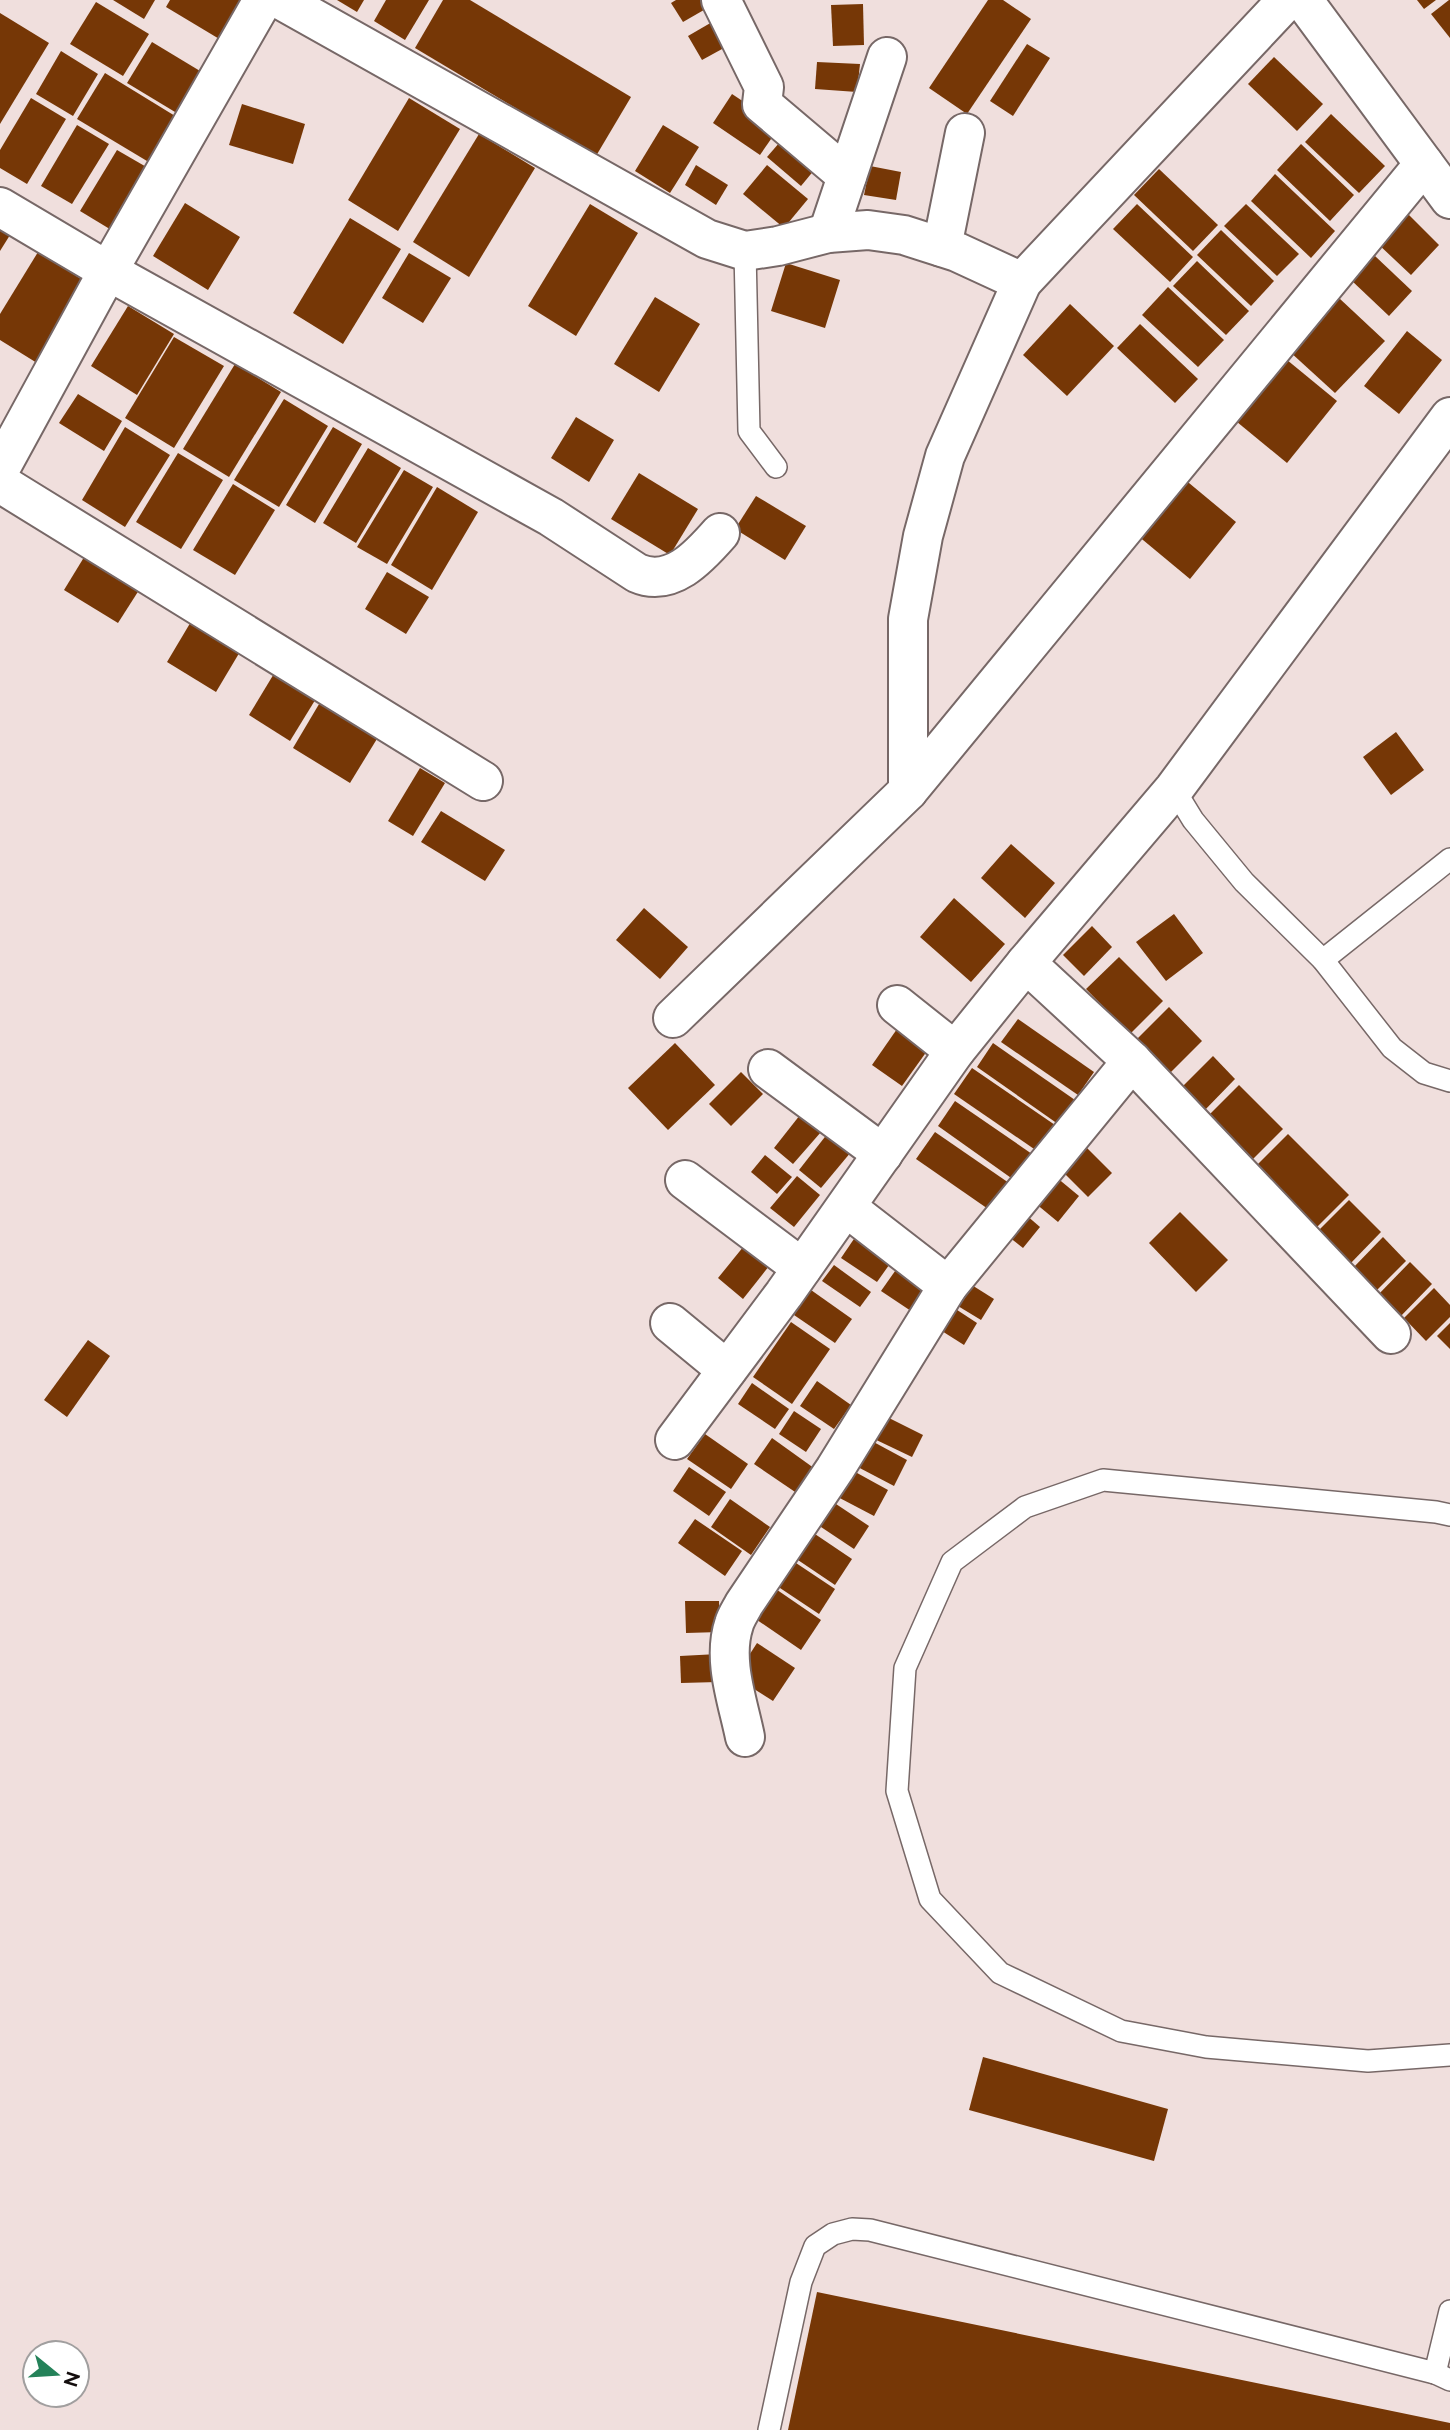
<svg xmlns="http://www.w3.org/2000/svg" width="1450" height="2430" viewBox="0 0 1450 2430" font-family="Raleway,sans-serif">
	<rect width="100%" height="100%" fill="#f0dfdd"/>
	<!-- building -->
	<g fill="#763706">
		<polygon points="113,0 155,0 144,19"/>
		<polygon points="170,0 245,0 226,43 166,7"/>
		<polygon points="337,0 364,0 357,12"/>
		<polygon points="386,0 429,0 405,40 374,21"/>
		<polygon points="443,0 470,0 631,97 596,156 415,48"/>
		<polygon points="676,0 714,0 716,3 683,22 671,3"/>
		<polygon points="988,0 1003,0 1031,19 967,114 929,88"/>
		<polygon points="1417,0 1436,0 1424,9"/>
		<polygon points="1449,0 1450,0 1450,38 1431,14"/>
		<polygon points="96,2 149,34 123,76 70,44"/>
		<polygon points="863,4 864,45 833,46 831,5"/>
		<polygon points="0,13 49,43 0,124"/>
		<polygon points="719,18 733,43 702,60 688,36"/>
		<polygon points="152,42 205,74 180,115 127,83"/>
		<polygon points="1027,44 1050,58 1013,116 990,101"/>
		<polygon points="61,51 98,74 73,116 36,94"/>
		<polygon points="1274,57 1323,104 1297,131 1248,84"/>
		<polygon points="817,62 860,64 857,92 815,89"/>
		<polygon points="105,73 180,119 152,164 77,119"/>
		<polygon points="732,94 780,126 760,155 713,123"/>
		<polygon points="31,98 66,119 27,184 0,168 0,150"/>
		<polygon points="409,98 460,129 398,231 348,200"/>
		<polygon points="242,104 305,124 293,164 229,145"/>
		<polygon points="1331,114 1385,166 1359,193 1305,142"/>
		<polygon points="77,125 109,144 72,204 41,186"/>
		<polygon points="663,125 699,147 670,193 635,171"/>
		<polygon points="479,134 535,168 469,277 413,242"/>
		<polygon points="786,135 820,163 801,186 767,157"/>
		<polygon points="1301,144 1354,195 1330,221 1277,170"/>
		<polygon points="117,150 155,172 118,234 80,211"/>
		<polygon points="696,165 728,185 716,205 685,185"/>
		<polygon points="767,165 808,199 784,228 743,194"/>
		<polygon points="870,166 901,172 896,200 864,195"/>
		<polygon points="1159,169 1218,225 1193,251 1134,195"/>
		<polygon points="1275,174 1335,231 1311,258 1251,201"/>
		<polygon points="185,203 240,237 208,290 153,256"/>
		<polygon points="590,204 638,233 576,336 528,306"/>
		<polygon points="1137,204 1193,257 1170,282 1113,229"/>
		<polygon points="1246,204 1299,254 1277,276 1224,226"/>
		<polygon points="1406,212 1439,245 1411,275 1377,243"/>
		<polygon points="350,218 401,249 343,344 293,313"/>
		<polygon points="0,229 10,235 0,251"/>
		<polygon points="1221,230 1274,281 1251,306 1197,255"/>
		<polygon points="38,252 86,282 37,363 0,340 0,314"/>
		<polygon points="409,253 451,278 423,323 382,298"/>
		<polygon points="1375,256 1412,291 1389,316 1351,280"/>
		<polygon points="1197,261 1249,311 1226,335 1173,286"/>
		<polygon points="786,263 840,280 825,328 771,311"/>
		<polygon points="1168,287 1224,340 1198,367 1142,315"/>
		<polygon points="655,297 700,324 659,392 614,364"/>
		<polygon points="1339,298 1385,341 1335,393 1289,351"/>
		<polygon points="1070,304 1114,346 1067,396 1023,355"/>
		<polygon points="128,306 174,334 137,395 91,366"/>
		<polygon points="1140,324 1198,379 1175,403 1117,348"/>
		<polygon points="1407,331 1442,360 1399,414 1364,386"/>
		<polygon points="174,337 224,366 174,448 125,418"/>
		<polygon points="1281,355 1337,401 1287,463 1231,417"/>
		<polygon points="235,364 281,392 229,477 183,449"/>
		<polygon points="78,394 122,421 104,451 59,423"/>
		<polygon points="284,399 328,426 279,507 234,480"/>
		<polygon points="576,417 614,440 589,482 551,458"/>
		<polygon points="125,427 170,455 125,527 82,500"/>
		<polygon points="333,427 362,444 315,523 286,505"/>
		<polygon points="368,448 401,468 356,543 323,523"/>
		<polygon points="178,453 223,480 181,549 136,522"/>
		<polygon points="404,470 433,487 387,564 357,547"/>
		<polygon points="639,473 698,509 670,555 611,519"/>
		<polygon points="1183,478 1236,522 1190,579 1137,535"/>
		<polygon points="233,484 275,510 235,575 193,550"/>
		<polygon points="437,487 478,512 432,590 391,565"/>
		<polygon points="756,496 806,526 785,560 735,529"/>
		<polygon points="86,554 141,587 118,623 64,590"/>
		<polygon points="387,572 429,597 406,634 365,609"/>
		<polygon points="192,620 241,650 216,692 167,662"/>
		<polygon points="275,672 317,697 290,741 249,715"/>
		<polygon points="325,694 383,729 350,783 293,748"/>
		<polygon points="1396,732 1424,770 1391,795 1363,757"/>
		<polygon points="420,768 445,783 413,836 388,821"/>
		<polygon points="441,811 505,850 485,881 421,842"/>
		<polygon points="1011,844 1055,883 1025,918 981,878"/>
		<polygon points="954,898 1005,944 971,982 920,937"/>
		<polygon points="644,908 688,947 660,979 616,940"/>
		<polygon points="1174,914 1203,953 1166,981 1136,942"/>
		<polygon points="1092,926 1112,947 1084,976 1063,955"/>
		<polygon points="1119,957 1163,1001 1130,1034 1086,989"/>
		<polygon points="1169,1007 1202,1041 1170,1073 1137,1039"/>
		<polygon points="1018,1019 1094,1072 1078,1095 1001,1042"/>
		<polygon points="897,1029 927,1051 902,1086 872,1065"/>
		<polygon points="675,1043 715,1085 668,1130 628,1088"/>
		<polygon points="993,1043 1075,1100 1058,1124 977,1067"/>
		<polygon points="1213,1056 1235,1079 1202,1113 1179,1090"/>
		<polygon points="972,1068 1055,1125 1037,1151 954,1094"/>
		<polygon points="741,1072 763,1094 731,1126 709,1104"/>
		<polygon points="1239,1085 1283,1129 1249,1163 1205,1119"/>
		<polygon points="955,1101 1032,1154 1014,1180 938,1126"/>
		<polygon points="800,1115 821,1132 793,1164 774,1148"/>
		<polygon points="935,1132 1009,1183 991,1211 916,1159"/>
		<polygon points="828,1133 851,1152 821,1188 799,1170"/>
		<polygon points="1288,1134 1349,1195 1314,1230 1253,1169"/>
		<polygon points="1085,1146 1112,1173 1088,1197 1061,1170"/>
		<polygon points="765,1155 792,1177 777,1194 751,1172"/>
		<polygon points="1050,1172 1079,1196 1058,1222 1029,1198"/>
		<polygon points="797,1176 820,1195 794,1227 770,1208"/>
		<polygon points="1349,1200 1381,1232 1348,1266 1316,1233"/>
		<polygon points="1018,1208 1040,1227 1023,1248 1000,1230"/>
		<polygon points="1180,1212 1228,1260 1196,1292 1149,1243"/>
		<polygon points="858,1233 894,1258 877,1282 841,1258"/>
		<polygon points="1383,1237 1406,1261 1374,1293 1351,1270"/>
		<polygon points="748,1241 773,1261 743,1299 718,1278"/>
		<polygon points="1410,1262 1432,1284 1398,1319 1376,1297"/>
		<polygon points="900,1264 935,1289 917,1315 881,1291"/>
		<polygon points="834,1265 871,1292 860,1307 822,1281"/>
		<polygon points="967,1282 994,1299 981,1320 953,1303"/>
		<polygon points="1434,1288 1450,1305 1450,1317 1426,1341 1404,1318"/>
		<polygon points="811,1290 852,1319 835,1343 794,1315"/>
		<polygon points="948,1304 977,1323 964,1345 934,1326"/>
		<polygon points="791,1322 830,1349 792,1404 753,1377"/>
		<polygon points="1450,1323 1450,1349 1437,1336"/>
		<polygon points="88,1340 110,1356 67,1417 44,1400"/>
		<polygon points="817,1381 851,1405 834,1429 800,1406"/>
		<polygon points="752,1383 789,1409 775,1429 738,1404"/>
		<polygon points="794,1411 821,1429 806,1452 779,1434"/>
		<polygon points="879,1413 923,1435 912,1457 868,1436"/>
		<polygon points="705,1434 748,1464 731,1489 687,1459"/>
		<polygon points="772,1438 818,1471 801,1496 754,1464"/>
		<polygon points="868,1439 907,1460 894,1486 854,1465"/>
		<polygon points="689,1467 726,1492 709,1516 673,1491"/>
		<polygon points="848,1468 888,1490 874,1516 834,1495"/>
		<polygon points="827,1498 869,1526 854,1549 812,1521"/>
		<polygon points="730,1499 770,1527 751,1555 711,1527"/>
		<polygon points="695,1519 742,1551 725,1576 678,1543"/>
		<polygon points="809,1530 852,1559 835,1585 792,1556"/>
		<polygon points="787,1557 835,1589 819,1614 771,1582"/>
		<polygon points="767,1583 821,1620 801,1650 747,1613"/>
		<polygon points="685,1601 719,1601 720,1632 686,1633"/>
		<polygon points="757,1643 795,1668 773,1701 735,1677"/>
		<polygon points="718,1654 718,1682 681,1683 680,1656"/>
		<polygon points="983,2057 1168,2109 1154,2161 969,2110"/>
		<polygon points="817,2292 1450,2423 1450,2430 788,2430"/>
	</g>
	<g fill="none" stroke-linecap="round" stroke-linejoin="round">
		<!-- service casing -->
		<g stroke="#776867" stroke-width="24">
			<g id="service">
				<polyline points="745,251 749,431 776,467"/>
				<polyline points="1174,789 1193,820 1244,882 1323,960 1392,1048 1424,1073 1450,1081"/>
				<polyline points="1323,960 1450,859"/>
				<polyline points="1450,1515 1436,1512 1103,1480 1025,1507 952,1562 905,1668 897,1791 930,1899 1000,1973 1121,2031 1206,2047 1368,2061 1450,2055"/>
				<polyline points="1435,2373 1450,2311"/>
				<polyline points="769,2430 801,2282 815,2246 833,2234 852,2229 870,2230 1435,2373 1450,2380"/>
			</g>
		</g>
		<!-- minor casing -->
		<g stroke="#776867" stroke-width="42">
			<g id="minor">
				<polyline points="281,0 707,239 745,251 778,246 828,233 868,230 904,235 957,252 1022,282 1287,0"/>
				<polyline points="721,0 764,87 762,104 847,176"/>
				<polyline points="1303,0 1450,199"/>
				<path d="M0,207L108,271L551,517L637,573C671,588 699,557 720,533"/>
				<polyline points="828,233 887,57"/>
				<polyline points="942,247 965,133"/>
				<polyline points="0,469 108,271 263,0"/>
				<polyline points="0,483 483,781"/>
				<polyline points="908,791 908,619 923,536 945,456 1022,282"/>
				<polyline points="1026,963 1132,1061 1391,1334"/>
				<polyline points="897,1005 955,1051"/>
				<polyline points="673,1018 908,791 1424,164"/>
				<polyline points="768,1069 883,1154"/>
				<polyline points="685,1180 802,1268"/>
				<polyline points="846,1207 948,1286"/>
				<polyline points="670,1323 727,1370"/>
				<polyline points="675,1440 784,1294 955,1051 1026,963 1174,789 1450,417"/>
				<path d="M745,1737C738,1702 722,1660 734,1624C736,1617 741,1610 744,1604L835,1469L948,1286L1132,1061"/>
			</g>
		</g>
		<!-- service -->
		<use href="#service" stroke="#fff" stroke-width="21"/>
		<!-- minor -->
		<use href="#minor" stroke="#fff" stroke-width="38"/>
	</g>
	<!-- north arrow -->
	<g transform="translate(56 2374) rotate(108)"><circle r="33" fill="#ffffff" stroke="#a19f9f" stroke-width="2"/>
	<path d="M0-5L12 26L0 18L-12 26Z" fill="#248259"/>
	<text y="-10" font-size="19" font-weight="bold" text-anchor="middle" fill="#140e0e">N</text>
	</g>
</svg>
